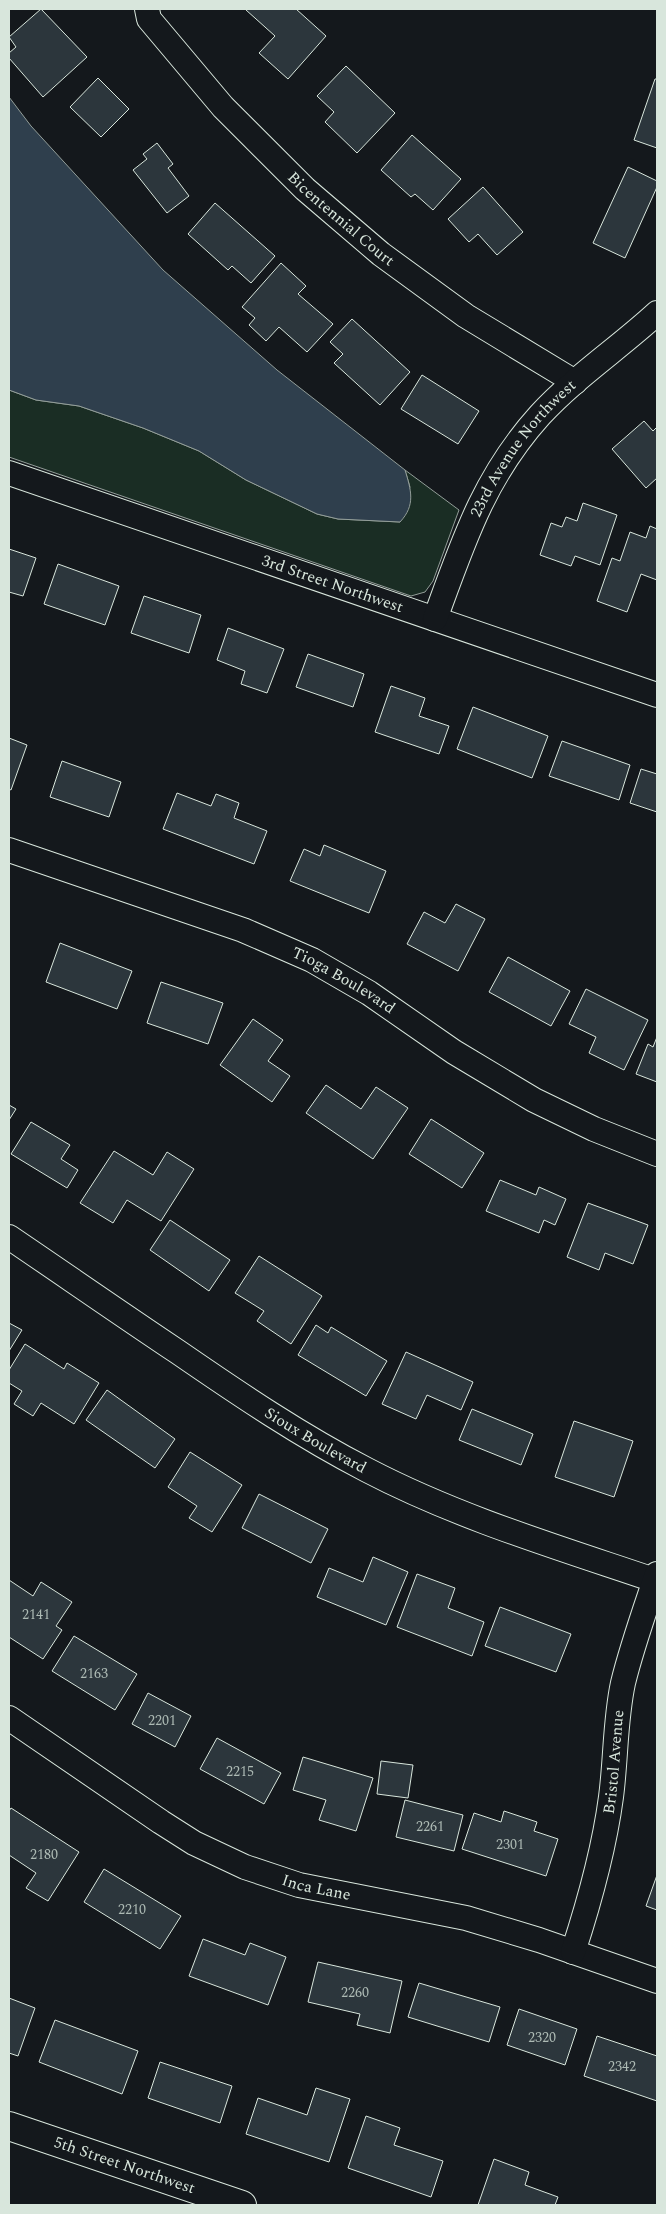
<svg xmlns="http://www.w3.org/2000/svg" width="666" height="2214" viewBox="0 0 666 2214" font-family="Spectral,serif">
	<rect width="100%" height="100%" fill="#14181c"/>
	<!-- green -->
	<polygon fill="#1a2d24" stroke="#939e99" points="9,390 36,400 79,406 143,428 199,451 246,480 317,514 338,519 400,522 410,487 405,470 459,510 433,581 425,592 411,596 9,457"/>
	<!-- water -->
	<path fill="#2f3f4d" stroke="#939e99" d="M9,97L31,126L163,270L277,370L405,470C411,490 416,505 400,522L338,519L317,514L246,480L199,451L143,428L79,406L36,400L9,390Z"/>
	<!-- building -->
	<g fill="#2c363c" stroke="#d8e6dc">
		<polygon points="41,9 87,57 43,97 9,58 9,53 16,47 9,37"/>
		<polygon points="247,9 296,9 326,36 288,79 259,53 275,36 246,10"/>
		<polygon points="346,66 395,113 357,153 325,122 334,112 317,96"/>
		<polygon points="98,78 129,109 101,137 70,107"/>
		<polygon points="655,79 657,79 657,148 634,140"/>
		<polygon points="412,135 461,179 433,210 415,194 411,197 381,170"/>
		<polygon points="157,143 173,164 168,168 189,196 167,213 133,170 147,159 143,154"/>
		<polygon points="628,167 657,181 657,187 625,258 593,243"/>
		<polygon points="483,187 523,232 497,255 478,234 469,242 448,219"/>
		<polygon points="215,203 275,256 251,283 232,266 228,270 188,234"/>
		<polygon points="281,263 306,286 298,294 333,324 307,352 279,327 266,341 249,325 255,318 242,307"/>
		<polygon points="352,319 410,372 380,405 334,363 343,354 330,342"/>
		<polygon points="422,375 479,411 458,444 401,409"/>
		<polygon points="644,421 653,431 657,427 657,478 646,488 612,449"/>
		<polygon points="583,503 617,515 600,565 575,556 571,566 540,555 551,523 562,527 566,517 577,521"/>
		<polygon points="650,526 657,529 657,580 641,574 627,612 597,601 612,558 620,561 630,532 646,538"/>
		<polygon points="9,549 36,558 23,596 9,592"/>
		<polygon points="58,564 119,586 105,625 44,604"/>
		<polygon points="144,596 201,615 189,653 131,633"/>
		<polygon points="228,628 284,649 267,693 241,684 245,671 217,660"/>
		<polygon points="308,654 364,674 353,707 296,687"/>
		<polygon points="391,686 425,698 419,716 449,726 439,754 375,732"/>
		<polygon points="473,707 548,736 532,778 457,749"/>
		<polygon points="9,738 27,745 11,790 9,789"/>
		<polygon points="562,741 630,765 619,800 549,776"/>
		<polygon points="62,761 121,782 109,817 50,797"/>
		<polygon points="641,769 657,774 657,812 630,803"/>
		<polygon points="177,793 211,806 216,794 239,803 234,818 267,831 254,864 163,829"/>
		<polygon points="324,845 386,871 369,913 290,881 304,849 320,856"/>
		<polygon points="456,904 485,919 458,971 407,944 424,912 445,923"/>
		<polygon points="60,943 132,971 117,1009 46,982"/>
		<polygon points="508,957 570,991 551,1026 489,992"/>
		<polygon points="161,982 223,1003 208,1044 147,1023"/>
		<polygon points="586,989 648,1020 624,1070 589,1053 596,1037 569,1024"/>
		<polygon points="253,1019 283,1040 268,1061 290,1076 272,1102 220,1065"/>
		<polygon points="657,1037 657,1082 636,1074 648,1044 653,1047"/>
		<polygon points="326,1085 361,1109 376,1087 408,1108 373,1159 306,1113"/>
		<polygon points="9,1105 16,1109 9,1120"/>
		<polygon points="431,1119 484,1153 462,1188 409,1154"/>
		<polygon points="31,1122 70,1145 61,1159 78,1170 67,1188 11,1154"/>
		<polygon points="114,1151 153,1175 167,1152 194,1169 161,1221 127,1200 113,1223 80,1203"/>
		<polygon points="500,1180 536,1195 539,1187 566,1199 555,1225 544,1220 539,1233 486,1211"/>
		<polygon points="588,1203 648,1225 633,1264 605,1253 599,1270 567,1257"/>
		<polygon points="170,1220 230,1260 209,1291 150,1250"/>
		<polygon points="259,1256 322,1296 291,1344 257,1321 264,1311 235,1293"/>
		<polygon points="9,1323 22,1330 9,1351"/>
		<polygon points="316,1325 328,1333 331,1327 387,1361 366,1396 298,1355"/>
		<polygon points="25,1344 64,1369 67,1363 99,1383 74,1424 41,1403 33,1416 14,1404 22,1391 9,1383 9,1370"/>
		<polygon points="406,1352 473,1382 461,1410 427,1395 416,1419 382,1404"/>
		<polygon points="107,1390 175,1439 155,1468 86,1420"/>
		<polygon points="472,1409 533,1434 521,1465 459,1440"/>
		<polygon points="574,1421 633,1441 614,1497 555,1477"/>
		<polygon points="190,1452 242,1485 212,1532 189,1518 197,1506 168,1487"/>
		<polygon points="259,1494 328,1529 311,1563 242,1528"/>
		<polygon points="373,1557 408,1572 386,1625 317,1597 329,1568 363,1582"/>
		<polygon points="417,1574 455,1588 448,1608 484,1622 472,1656 397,1627"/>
		<polygon points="9,1580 33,1596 41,1582 72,1602 56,1626 62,1630 43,1659 9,1637"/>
		<polygon points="500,1607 571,1634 556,1672 485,1646"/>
		<polygon points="74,1636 137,1674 115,1710 52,1671"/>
		<polygon points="148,1693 191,1716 175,1747 132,1724"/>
		<polygon points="217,1738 281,1773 264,1804 200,1769"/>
		<polygon points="303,1757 373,1778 356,1831 319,1820 326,1800 293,1790"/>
		<polygon points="381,1761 413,1765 408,1798 377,1794"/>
		<polygon points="405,1800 463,1815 454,1851 396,1837"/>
		<polygon points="11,1808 79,1852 48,1901 26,1888 36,1873 9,1855 9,1811"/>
		<polygon points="504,1811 537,1822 534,1831 558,1839 546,1876 462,1849 474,1813 501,1822"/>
		<polygon points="104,1869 181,1916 160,1949 84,1902"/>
		<polygon points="657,1875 657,1910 646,1906"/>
		<polygon points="203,1939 245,1955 250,1943 286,1957 268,2005 189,1976"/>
		<polygon points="318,1962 402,1981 390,2033 357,2025 360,2014 308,2002"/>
		<polygon points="419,1983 500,2007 489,2042 408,2017"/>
		<polygon points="9,1998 35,2008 18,2056 9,2053"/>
		<polygon points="519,2009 577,2029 565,2065 507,2045"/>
		<polygon points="55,2020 138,2051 122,2094 39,2062"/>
		<polygon points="597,2036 657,2056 657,2101 584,2076"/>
		<polygon points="160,2062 232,2086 220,2123 148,2098"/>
		<polygon points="316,2088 350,2099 329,2162 246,2134 258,2098 307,2115"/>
		<polygon points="366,2116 400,2128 394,2145 443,2161 431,2197 348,2168"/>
		<polygon points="494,2159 529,2172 525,2185 558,2197 555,2205 478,2205"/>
	</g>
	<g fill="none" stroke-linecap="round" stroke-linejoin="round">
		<!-- street casing -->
		<g stroke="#d8e6dc" stroke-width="26">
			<g id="street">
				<path id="s1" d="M147,9L149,19L223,107L305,189L381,254L466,316L575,382"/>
				<path id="s2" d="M9,473L657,695"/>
				<path id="s3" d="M435,619C463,542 484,477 540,415C575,377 619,348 657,313"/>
				<path id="s4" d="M9,850L243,930L312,960L369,993L454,1052L534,1100L594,1129L657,1154"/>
				<path id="s5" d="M9,1237C65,1275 121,1314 178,1352C239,1394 301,1436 367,1470C459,1518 560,1548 657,1581"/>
				<path id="s6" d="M9,1718L161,1822L194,1843L245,1867L299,1885L466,1918L539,1940L657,1981"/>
				<path id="s7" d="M573,1952C590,1900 604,1850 611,1797C616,1759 615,1720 623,1683C632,1646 645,1610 657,1574"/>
			</g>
		</g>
		<!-- secondary casing -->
		<g stroke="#d8e6dc" stroke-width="30">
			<g id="secondary">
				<path id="s8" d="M9,2126L242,2205"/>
			</g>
		</g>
		<!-- street -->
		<use href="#street" stroke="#14181c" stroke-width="24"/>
		<!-- secondary -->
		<use href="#secondary" stroke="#14181c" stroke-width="28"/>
	</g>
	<g text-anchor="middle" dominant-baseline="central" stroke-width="4" stroke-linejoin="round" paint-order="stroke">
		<!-- number labels -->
		<g font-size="14" fill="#adbab4">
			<text x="36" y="1614">2141</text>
			<text x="94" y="1673">2163</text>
			<text x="162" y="1720">2201</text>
			<text x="240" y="1771">2215</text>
			<text x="430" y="1826">2261</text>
			<text x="510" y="1844">2301</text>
			<text x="44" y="1854">2180</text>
			<text x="132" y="1909">2210</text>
			<text x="355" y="1992">2260</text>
			<text x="542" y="2037">2320</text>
			<text x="622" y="2066">2342</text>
		</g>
		<!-- street labels -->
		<g font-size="16" fill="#d8e6dc" stroke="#14181c">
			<text stroke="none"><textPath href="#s1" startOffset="288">Bicentennial Court</textPath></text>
			<text stroke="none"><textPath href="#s3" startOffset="194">23rd Avenue Northwest</textPath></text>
			<text stroke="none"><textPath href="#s2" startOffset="342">3rd Street Northwest</textPath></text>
			<text stroke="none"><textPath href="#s4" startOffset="360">Tioga Boulevard</textPath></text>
			<text stroke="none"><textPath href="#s5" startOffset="368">Sioux Boulevard</textPath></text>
			<text stroke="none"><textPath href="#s7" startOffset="195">Bristol Avenue</textPath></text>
			<text stroke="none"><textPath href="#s6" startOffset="354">Inca Lane</textPath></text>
			<text stroke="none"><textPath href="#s8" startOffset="122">5th Street Northwest</textPath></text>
		</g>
	</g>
	<!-- border -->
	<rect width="666" height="2214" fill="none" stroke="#d8e6dc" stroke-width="20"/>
</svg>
